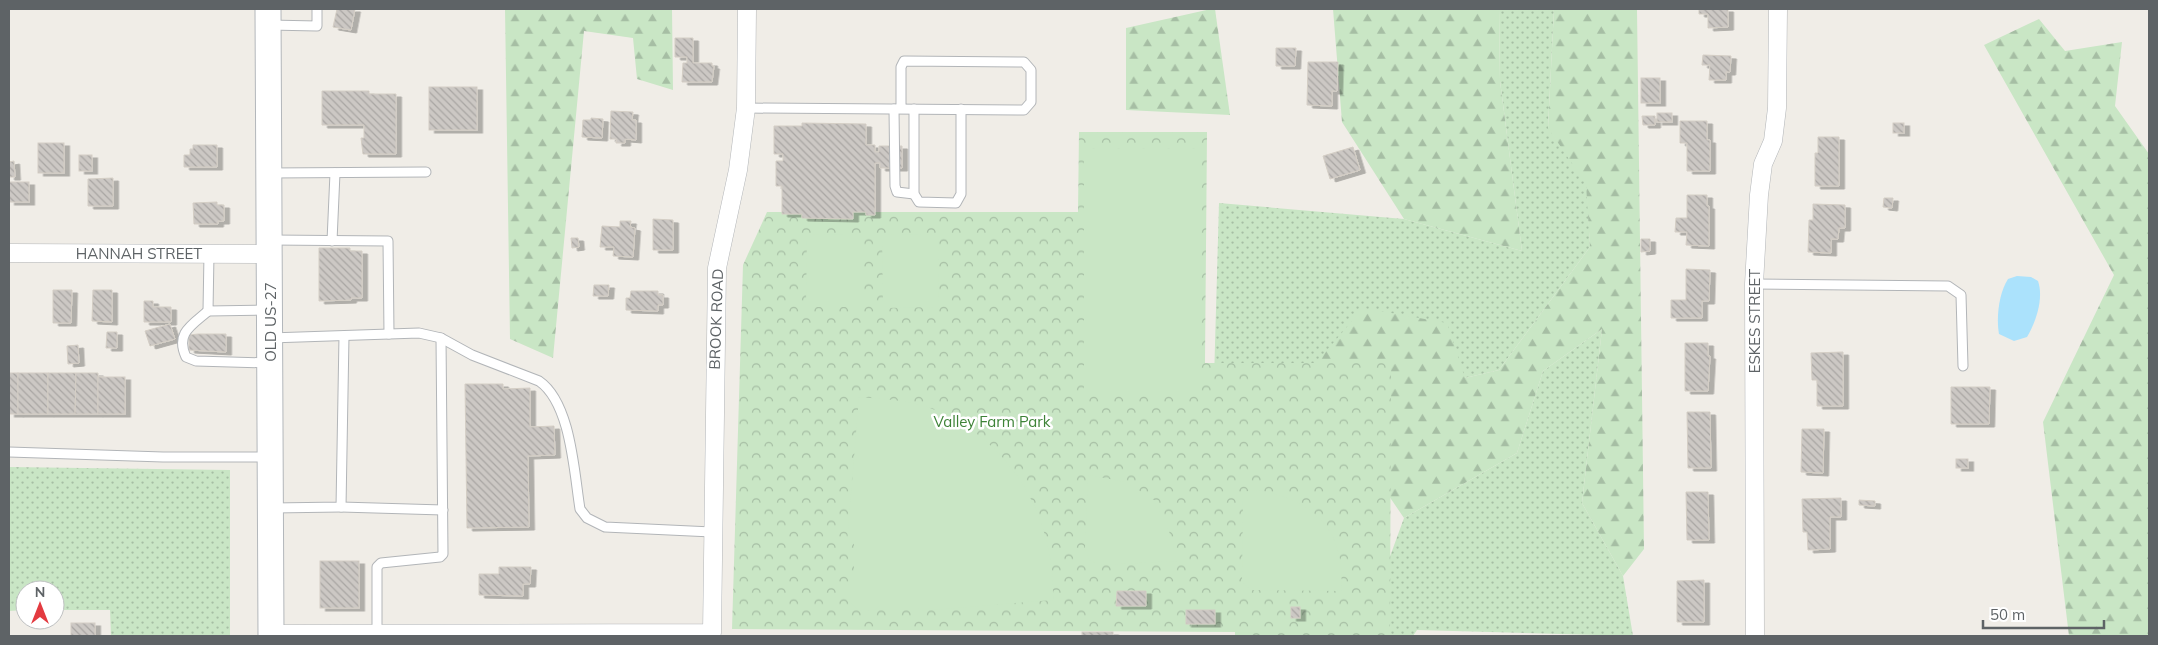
<svg xmlns="http://www.w3.org/2000/svg" width="2158" height="645" viewBox="0 0 2158 645" font-family="Mulish,sans-serif">
	<defs>
		<pattern id="grass-dots" width="8" height="8" patternUnits="userSpaceOnUse" patternTransform="scale(1.25)"><rect width="8" height="8" fill="#c9e6c5"/><path d="M2 2h.1M6 6h.1" fill="none" stroke="#a6bea4" stroke-width="1.8" stroke-linecap="round"/></pattern>
		<pattern id="forest-firs" width="22" height="20" patternUnits="userSpaceOnUse" patternTransform="scale(1.25)"><rect width="22" height="20" fill="#c9e6c5"/><path d="M5 1l3.5 6h-7zM16 11l3.5 6h-7z" fill="#a6bea4"/></pattern>
		<pattern id="park-crowns" width="20" height="18" patternUnits="userSpaceOnUse" patternTransform="scale(1.25)"><rect width="20" height="18" fill="#c9e6c5"/><path d="M2 6a3 3 0 1 1 6 0M12 15a3 3 0 1 1 6 0" fill="none" stroke="#a6bea4"/></pattern>
		<pattern id="building-back-hatch" width="6" height="6" patternUnits="userSpaceOnUse" patternTransform="scale(1.25)"><rect width="6" height="6" fill="#ccc8c4"/><path d="M-1 5l2 2M0 0l6 6M5-1l2 2" fill="none" stroke="#a9a6a3"/></pattern>
		<filter id="shadow"><feDropShadow dx="5.5" dy="3" stdDeviation="0" flood-color="#0004"/></filter>
	</defs>
	<rect width="100%" height="100%" fill="#f0ede7"/>
	<!-- grass -->
	<g fill="url(#grass-dots)">
		<polygon points="1499,9 1554,9 1548,127 1587,184 1590,247 1499,370 1465,378 1306,375 1214,380 1219,203 1404,219 1522,251 1500,81"/>
		<polygon points="1602,329 1582,503 1623,576 1633,636 1417,630 1413,636 1361,636 1404,518 1517,453 1543,371"/>
		<polygon points="9,467 230,470 230,636 111,636 110,610 55,610 55,590 25,590 25,610 9,611"/>
	</g>
	<!-- forest -->
	<g fill="url(#forest-firs)">
		<polygon points="505,9 672,9 673,90 637,79 633,38 584,31 553,358 510,339"/>
		<polygon points="1211,9 1215,9 1230,115 1126,110 1126,28"/>
		<polygon points="1333,9 1499,9 1500,81 1522,251 1404,219 1342,122"/>
		<polygon points="1554,9 1637,9 1644,549 1623,576 1582,503 1602,329 1543,371 1517,453 1404,518 1306,375 1363,308 1447,323 1465,378 1499,370 1590,247 1586,184 1548,128"/>
		<polygon points="2039,19 2065,51 2122,42 2115,106 2149,154 2149,636 2069,636 2043,422 2114,275 1984,45"/>
	</g>
	<!-- park -->
	<polygon fill="url(#park-crowns)" points="1079,132 1207,132 1205,363 1391,363 1390,636 1235,636 1235,632 732,629 743,265 767,212 1078,212"/>
	<!-- pitch -->
	<g fill="#c9e6c5">
		<rect x="1084" y="149" width="117" height="242"/>
		<polygon points="807,234 863,235 863,307 806,307"/>
		<polygon points="938,234 939,307 883,308 882,235"/>
		<path d="M859,397C883,399 908,400 930,408C1011,439 1055,516 1053,600L919,611L917,605H880L874,611L858,610L848,600V585L854,580V543L847,542Z"/>
		<polygon points="1088,475 1126,482 1154,500 1169,531 1177,561 1100,565 1089,560 1085,549"/>
		<path d="M1257,490C1314,500 1346,530 1341,591L1250,590L1242,581L1243,492Z"/>
	</g>
	<!-- water -->
	<path fill="#abe2fc" d="M2017,276L2031,277L2038,281C2044,298 2036,322 2027,337L2014,341L1999,334C1996,317 1999,293 2008,279Z"/>
	<!-- building -->
	<g fill="url(#building-back-hatch)" stroke="#d4cec5" filter="url(#shadow)">
		<polygon points="337,9 355,9 351,30 333,27"/>
		<polygon points="1699,9 1728,9 1728,27 1708,28 1708,14 1699,14"/>
		<polygon points="675,38 693,38 693,63 712,63 712,66 714,66 712,82 682,82 683,63 687,63 687,57 675,57"/>
		<polygon points="1276,48 1296,48 1295,66 1276,66"/>
		<polygon points="1703,55 1731,56 1730,72 1726,72 1726,80 1709,80 1710,65 1702,65"/>
		<polygon points="1308,62 1338,62 1337,91 1332,91 1332,106 1307,105"/>
		<rect x="1641" y="78" width="19" height="25"/>
		<rect x="429" y="87" width="48" height="43"/>
		<polygon points="322,91 369,91 369,94 396,94 396,154 363,154 361,138 364,138 364,125 322,125"/>
		<polygon points="611,111 633,112 632,120 636,120 636,140 625,139 625,143 616,143 617,139 610,139"/>
		<rect x="1657" y="113" width="15" height="9"/>
		<polygon points="1642,116 1655,116 1655,125 1643,125"/>
		<polygon points="591,118 603,119 602,138 582,137 583,120 591,120"/>
		<polygon points="1680,121 1707,121 1707,140 1710,140 1710,171 1687,171 1687,143 1680,143"/>
		<polygon points="802,123 866,124 866,145 875,145 875,152 879,152 879,146 902,146 902,168 880,168 880,163 875,163 875,215 866,215 866,212 853,212 853,219 802,218 802,214 782,214 782,186 776,186 776,161 783,161 783,154 774,154 774,126 802,126"/>
		<rect x="1893" y="123" width="11" height="10"/>
		<polygon points="1818,137 1839,137 1839,186 1815,186 1815,153 1818,153"/>
		<rect x="38" y="143" width="26" height="30"/>
		<polygon points="193,145 217,145 217,167 184,167 184,155 190,155 190,149 193,149"/>
		<polygon points="1353,147 1360,170 1330,179 1323,156"/>
		<rect x="79" y="155" width="13" height="16"/>
		<polygon points="14,161 15,177 9,177 9,162"/>
		<polygon points="113,178 113,206 88,206 88,179"/>
		<rect x="9" y="182" width="20" height="20"/>
		<polygon points="1687,195 1707,195 1707,206 1709,206 1709,246 1686,245 1687,232 1675,232 1676,218 1687,218"/>
		<polygon points="1884,198 1893,198 1892,208 1883,207"/>
		<polygon points="217,202 217,205 224,205 224,221 218,221 218,224 194,224 193,203"/>
		<polygon points="1813,204 1845,205 1845,228 1839,228 1838,239 1831,239 1831,253 1808,252 1809,220 1813,220"/>
		<polygon points="653,219 673,220 673,250 653,250"/>
		<polygon points="620,221 631,221 630,227 635,228 633,257 613,256 614,247 600,247 602,226 620,227"/>
		<polygon points="571,238 578,238 579,247 572,248"/>
		<polygon points="1641,239 1650,239 1650,251 1641,252"/>
		<polygon points="319,248 350,248 350,251 362,251 362,298 351,298 351,300 319,301"/>
		<polygon points="1686,269 1710,270 1709,301 1702,301 1702,318 1671,318 1671,300 1686,300"/>
		<polygon points="594,285 609,285 608,296 593,296"/>
		<polygon points="53,290 72,290 71,323 53,323"/>
		<polygon points="93,290 112,290 112,322 92,321"/>
		<polygon points="631,291 658,291 658,295 663,295 663,305 658,305 658,311 626,310 626,298 630,298"/>
		<polygon points="144,301 153,301 153,307 171,307 171,322 144,322"/>
		<polygon points="170,324 175,339 150,346 145,331"/>
		<polygon points="107,332 117,332 117,348 106,348"/>
		<polygon points="198,334 226,334 226,352 189,350 189,335"/>
		<polygon points="1685,343 1708,343 1708,356 1710,356 1708,391 1685,391"/>
		<polygon points="78,345 79,363 68,364 67,346"/>
		<polygon points="1843,352 1843,406 1817,406 1817,380 1812,380 1811,353"/>
		<rect x="9" y="373" width="9" height="41"/>
		<rect x="18" y="373" width="30" height="41"/>
		<polygon points="48,373 76,373 75,414 48,414"/>
		<polygon points="76,373 98,373 98,414 75,414"/>
		<rect x="98" y="377" width="27" height="37"/>
		<polygon points="465,384 503,384 503,389 530,388 530,427 554,426 555,455 528,456 529,527 467,528"/>
		<polygon points="1951,387 1990,387 1989,424 1951,424"/>
		<polygon points="1687,412 1710,412 1711,468 1688,468"/>
		<polygon points="1802,429 1824,429 1823,473 1801,472"/>
		<rect x="1956" y="459" width="12" height="9"/>
		<polygon points="1686,492 1708,492 1709,540 1687,540"/>
		<polygon points="1841,498 1841,517 1830,517 1830,549 1808,550 1807,532 1803,532 1802,499"/>
		<polygon points="1859,500 1875,501 1875,506 1859,505"/>
		<rect x="320" y="561" width="39" height="47"/>
		<polygon points="499,567 531,567 530,584 523,584 523,596 479,595 479,574 499,574"/>
		<polygon points="1704,580 1704,622 1677,622 1677,581"/>
		<polygon points="1117,591 1146,591 1146,606 1116,606"/>
		<rect x="1291" y="607" width="9" height="11"/>
		<rect x="1186" y="610" width="29" height="14"/>
		<rect x="71" y="623" width="24" height="13"/>
		<rect x="1082" y="632" width="31" height="4"/>
	</g>
	<g fill="none" stroke-linecap="round" stroke-linejoin="round">
		<!-- lane casing -->
		<g stroke="#b2b5b8" stroke-width="11">
			<g id="lane">
				<polyline points="269,25 317,26 317,9"/>
				<polyline points="746,108 1024,110 1031,102 1031,70 1024,62 904,61 901,67 901,109"/>
				<polyline points="894,109 895,186 897,192 914,194"/>
				<polyline points="914,109 914,194 919,202 956,203 961,194 961,109"/>
				<polyline points="270,173 426,172"/>
				<polyline points="271,240 388,241 389,334"/>
				<polyline points="332,241 335,173"/>
				<polyline points="209,254 208,311 267,310"/>
				<polyline points="1754,284 1948,286 1961,295 1963,366"/>
				<path d="M208,311C192,325 175,333 186,357L196,361L269,363"/>
				<path d="M270,338L419,333L441,338L472,355L539,381C571,403 574,472 580,509L587,518L605,527L712,532"/>
				<polyline points="9,452 163,457 267,457"/>
				<polyline points="341,507 443,510"/>
				<polyline points="273,508 341,507 344,336"/>
				<polyline points="377,634 377,567 381,563 440,557 443,554 441,338"/>
			</g>
		</g>
		<!-- street casing -->
		<g stroke="#b2b5b8" stroke-width="19">
			<g id="street">
				<polyline points="9,253 269,254"/>
				<polyline points="271,634 712,633 717,268 738,170 746,108 747,9"/>
				<polyline points="1755,636 1754,284 1759,195 1763,164 1773,141 1777,108 1778,9"/>
			</g>
		</g>
		<!-- secondary casing -->
		<g stroke="#b3b7bb" stroke-width="27">
			<polyline id="secondary" points="268,9 271,636"/>
		</g>
		<!-- lane -->
		<use href="#lane" stroke="#fff" stroke-width="9"/>
		<!-- street -->
		<use href="#street" stroke="#fff" stroke-width="18"/>
		<!-- secondary -->
		<use href="#secondary" stroke="#fff" stroke-width="25"/>
	</g>
	<g text-anchor="middle" dominant-baseline="central" stroke-width="5" stroke-linejoin="round" paint-order="stroke">
		<!-- street labels -->
		<g font-size="15" fill="#5e6366" stroke="#fff">
			<text x="139" y="253">HANNAH STREET</text>
			<text transform="translate(716 319) rotate(-88)">BROOK ROAD</text>
			<text transform="translate(1754 321) rotate(-90)">ESKES STREET</text>
			<text transform="translate(270 322) rotate(-90)">OLD US-27</text>
		</g>
		<!-- park labels -->
		<g font-size="15" fill="#3e8338" stroke="#fff">
			<text x="992" y="421">Valley Farm Park</text>
		</g>
	</g>
	<!-- border -->
	<rect width="2158" height="645" fill="none" stroke="#5e6366" stroke-width="20"/>
	<!-- north arrow -->
	<g transform="translate(40 605)"><circle r="24" fill="#ffffff" stroke="#bfc1c2"/>
	<path d="M0-4L9 19L0 12L-9 19Z" fill="#e33a40"/>
	<text y="-8" font-size="14" font-weight="bold" text-anchor="middle" fill="#5e6366">N</text>
	</g>
	<!-- scale -->
	<path d="M1983 620v8h121v-8" fill="none" stroke="#5e6366" stroke-width="2.5"/>
	<text x="1990" y="620" font-size="15" fill="#5e6366" stroke="#ffffff" stroke-width="4" paint-order="stroke">50 m</text>
</svg>
